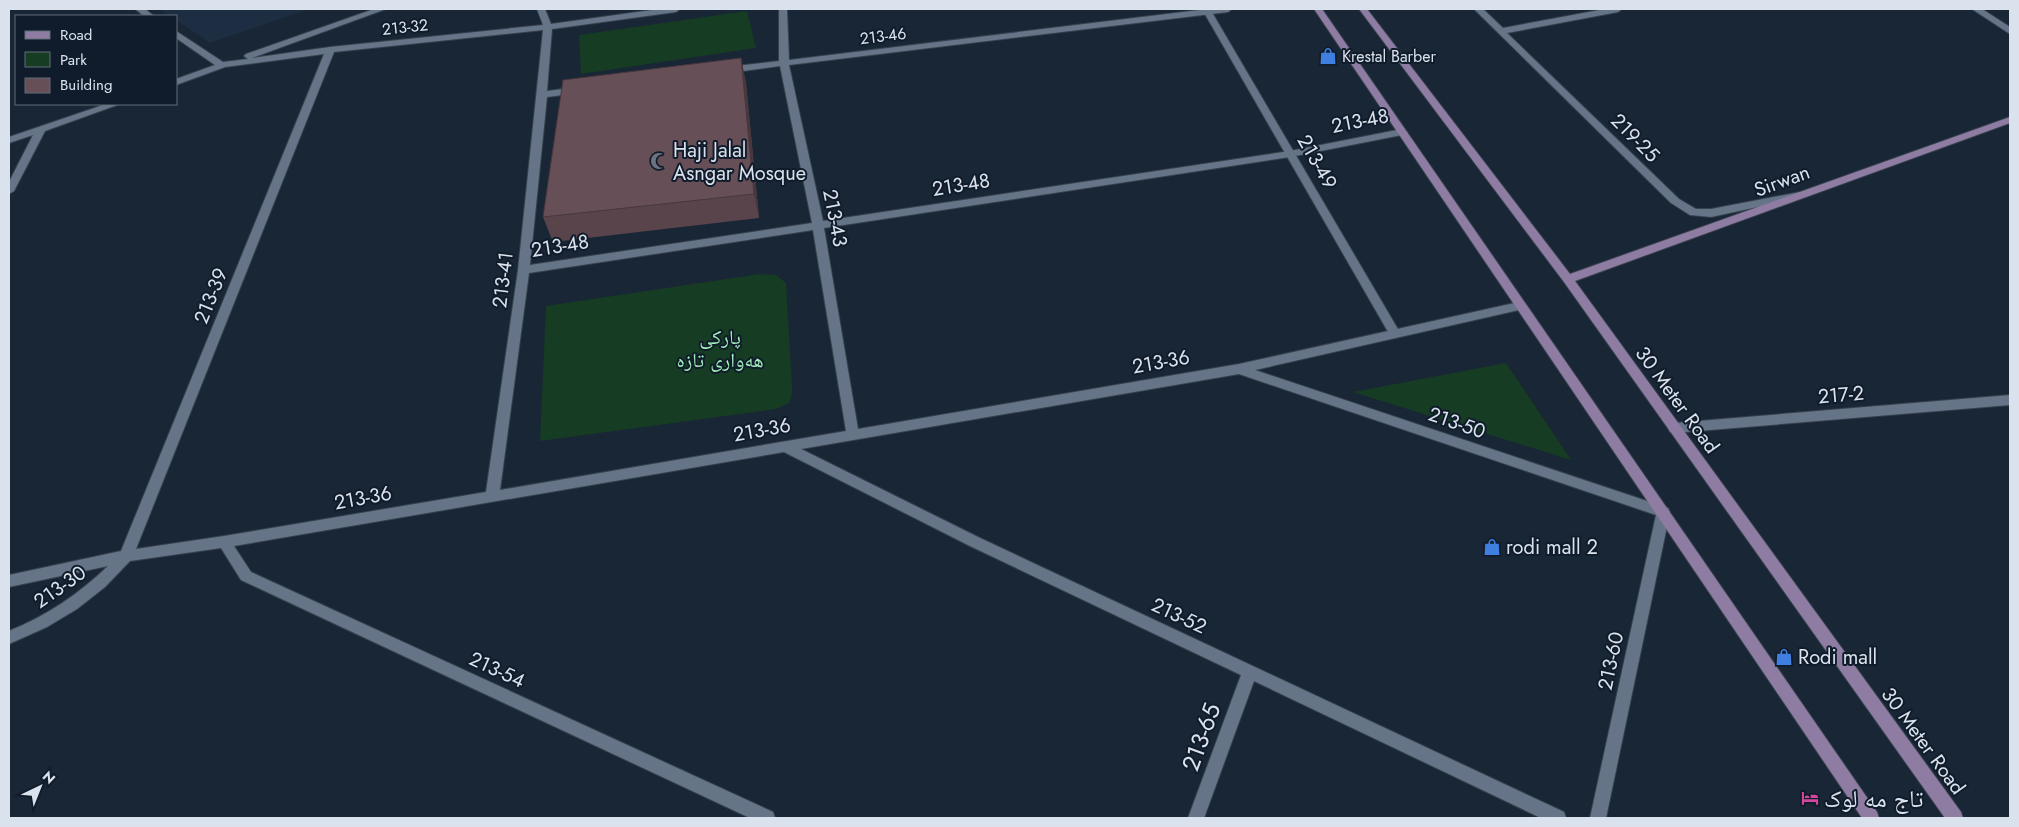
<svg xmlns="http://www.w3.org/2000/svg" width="2019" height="827" viewBox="0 0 2019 827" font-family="Jost,'Noto Naskh Arabic',sans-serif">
	<rect width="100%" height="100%" fill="#192635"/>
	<!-- built -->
	<polygon fill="#1d2d42" points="158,9 309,9 210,43 176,20 176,16 170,16"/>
	<!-- green -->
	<g fill="#163c24">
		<polygon points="747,11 756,48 581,74 579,35"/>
		<polygon points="760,274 776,275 786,283 792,387 792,394 789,403 776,409 540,441 546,306"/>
		<polygon points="1506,363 1571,460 1353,392"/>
	</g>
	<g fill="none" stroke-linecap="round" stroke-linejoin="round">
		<!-- service casing -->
		<g stroke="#37414e" stroke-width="2">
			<polygon id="service" points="1202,9 1210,9 1399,331 1401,334 1399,337 1391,337"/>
		</g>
		<!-- minor casing -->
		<g stroke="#37414e" stroke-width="2">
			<g id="minor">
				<polygon points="135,9 145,9 154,16 144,16"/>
				<path d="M374,9H386L252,58L330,47L543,25L537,9H545L551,24L659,9H680L676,12L552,29L547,91L579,87L584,90L579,93L547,97L530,265L812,223L780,66L728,73L723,70L728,67L779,61V9H787L789,60L1208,9H1232L1228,12L789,65L823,221L1290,151L1402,129L1407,132L1402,135L1290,157L824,228L858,429L1239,364L1519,302L1523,303L1525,306L1519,310L1255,370L1668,508L1670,512L1606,818H1590L1656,515L1239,374L801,449L980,538L1564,812L1566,818H1541L1254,681L1204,818H1188L1241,675L970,546L784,452L234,546L251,572L773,812L775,818H750L241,580L221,548L130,561L105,587L77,609L47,627L9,644V631C46,616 79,594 108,566L9,587V575L121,551L324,54L225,67L176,85V79L215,65L176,38V31L223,62L248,59L244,56L246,54ZM543,30L518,270L486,492L224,536L136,549L334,52ZM813,230L846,431L500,490L529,273Z"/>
				<polygon points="1474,9 1483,9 1503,28 1605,9 1622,9 1618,12 1507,33 1679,199 1696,209 1711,209 1800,192 1805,195 1800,198 1711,217 1690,215 1671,203"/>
				<polygon points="1972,9 1982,9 2010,27 2010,34"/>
				<polygon points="106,104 120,104 45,131 14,191 9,194 9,182 33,135 9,143 9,137"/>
				<polygon points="2010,395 2010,405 1674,433 1670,432 1668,428 1670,424 1674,423"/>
			</g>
		</g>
		<!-- secondary casing -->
		<g stroke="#37414e" stroke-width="2">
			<g id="secondary">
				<polygon points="1314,9 1322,9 1877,812 1879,818 1862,818"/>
				<polygon points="1359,9 1367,9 1570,274 2010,117 2010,123 1575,281 1961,812 1963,818 1945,818 1564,282"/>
			</g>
		</g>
		<!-- service -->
		<use href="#service" fill="#657486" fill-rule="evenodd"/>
		<!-- minor -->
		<use href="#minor" fill="#657486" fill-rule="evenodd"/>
		<!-- secondary -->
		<use href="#secondary" fill="#8e7ca2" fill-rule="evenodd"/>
	</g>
	<!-- wall -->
	<polygon fill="#59444b" points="741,58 746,83 759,218 553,242 543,217"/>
	<!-- shaded-wall -->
	<polygon fill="#48373d" points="741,58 746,83 759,218 754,194"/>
	<!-- building -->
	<polygon fill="#674f57" stroke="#48373d" points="741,58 754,194 543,217 563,80"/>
	<!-- icons -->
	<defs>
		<g id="shop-bare" transform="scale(1.35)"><path d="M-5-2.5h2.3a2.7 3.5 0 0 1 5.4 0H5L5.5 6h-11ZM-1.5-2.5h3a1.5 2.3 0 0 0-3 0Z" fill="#3f7fe0" stroke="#101c2b" stroke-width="2.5" paint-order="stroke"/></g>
		<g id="mosque-bare" transform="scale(1.35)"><path d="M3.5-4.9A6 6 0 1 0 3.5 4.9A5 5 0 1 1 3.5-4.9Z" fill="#6b7280" stroke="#101c2b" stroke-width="2.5" paint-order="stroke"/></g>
		<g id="hotel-bare" transform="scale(1.35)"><path d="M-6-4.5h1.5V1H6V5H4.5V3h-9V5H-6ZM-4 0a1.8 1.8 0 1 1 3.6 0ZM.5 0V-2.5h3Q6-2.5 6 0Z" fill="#d1479c" stroke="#101c2b" stroke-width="2.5" paint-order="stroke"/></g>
	</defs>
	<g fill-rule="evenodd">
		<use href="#shop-bare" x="1328" y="56"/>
		<use href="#mosque-bare" x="659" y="161"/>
		<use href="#shop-bare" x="1492" y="547"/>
		<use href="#shop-bare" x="1784" y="657"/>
		<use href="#hotel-bare" x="1810" y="798"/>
	</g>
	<g text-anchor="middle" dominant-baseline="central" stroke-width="4" stroke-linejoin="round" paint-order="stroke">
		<!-- far-street labels -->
		<g font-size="16" fill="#dae3ed" stroke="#101c2b">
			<text transform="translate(405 27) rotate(-6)">213-32</text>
			<text transform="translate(883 36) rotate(-7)">213-46</text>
		</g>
		<!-- far-poi labels -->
		<g font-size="16" fill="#dae3ed" stroke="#101c2b" text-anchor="start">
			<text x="1342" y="56">Krestal Barber</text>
		</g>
		<!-- street labels -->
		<g font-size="20" fill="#dae3ed" stroke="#101c2b">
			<text transform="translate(1360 121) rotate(-11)">213-48</text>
			<text transform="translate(1635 138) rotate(45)">219-25</text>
			<text transform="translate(1317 162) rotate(60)">213-49</text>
			<text transform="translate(1782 181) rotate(-20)">Sirwan</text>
			<text transform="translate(961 185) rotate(-9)">213-48</text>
			<text transform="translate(835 218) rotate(79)">213-43</text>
			<text transform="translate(560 246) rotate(-9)">213-48</text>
			<text transform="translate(503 280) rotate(-83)">213-41</text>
			<text transform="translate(211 296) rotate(-68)">213-39</text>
			<text transform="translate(1161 362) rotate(-10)">213-36</text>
			<text transform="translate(1841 395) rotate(-5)">217-2</text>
			<text transform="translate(1677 400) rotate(54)">30 Meter Road</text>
			<text transform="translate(1457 423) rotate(19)">213-50</text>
			<text transform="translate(762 430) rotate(-10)">213-36</text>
			<text transform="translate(363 498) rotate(-10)">213-36</text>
			<text transform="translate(60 587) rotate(-35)">213-30</text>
			<text transform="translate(1179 616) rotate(25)">213-52</text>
			<text transform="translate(1611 661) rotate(-78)">213-60</text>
			<text transform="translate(497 670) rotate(25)">213-54</text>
			<text transform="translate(1923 741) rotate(54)">30 Meter Road</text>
		</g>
		<!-- poi labels -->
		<g font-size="20" fill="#dae3ed" stroke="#101c2b" text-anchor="start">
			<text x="673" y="150">Haji Jalal<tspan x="673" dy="23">Asngar Mosque</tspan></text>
			<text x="1506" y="547">rodi mall 2</text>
			<text x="1798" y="657">Rodi mall</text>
		</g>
		<!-- park labels -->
		<g font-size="20" fill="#a1efb9" stroke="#101c2b">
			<text x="720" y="337">پارکی<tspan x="720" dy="23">هەواری تازە</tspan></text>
		</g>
		<!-- near-street labels -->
		<g font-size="24" fill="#dae3ed" stroke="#101c2b">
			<text transform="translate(1201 737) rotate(-70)">213-65</text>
		</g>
		<!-- near-poi labels -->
		<g font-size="24" fill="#dae3ed" stroke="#101c2b" text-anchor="start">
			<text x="1824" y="798">تاج مه لوک</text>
		</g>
	</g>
	<!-- border -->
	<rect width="2019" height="827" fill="none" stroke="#dae3ed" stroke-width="20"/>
	<!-- legend -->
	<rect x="15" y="15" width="162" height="90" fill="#101c2b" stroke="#616c79"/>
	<rect x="25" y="31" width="25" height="8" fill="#8e7ca2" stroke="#616c79"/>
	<text x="60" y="40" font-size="15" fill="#dae3ed">Road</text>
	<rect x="25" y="52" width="25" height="15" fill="#163c24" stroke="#616c79"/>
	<text x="60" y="65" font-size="15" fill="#dae3ed">Park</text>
	<rect x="25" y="78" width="25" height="15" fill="#674f57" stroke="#616c79"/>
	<text x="60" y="90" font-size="15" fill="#dae3ed">Building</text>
	<!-- north arrow -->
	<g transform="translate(40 787) rotate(43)" stroke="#101c2b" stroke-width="4" paint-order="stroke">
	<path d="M0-4L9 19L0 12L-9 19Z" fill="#dae3ed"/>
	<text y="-8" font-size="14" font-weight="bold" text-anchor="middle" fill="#dae3ed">N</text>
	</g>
</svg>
